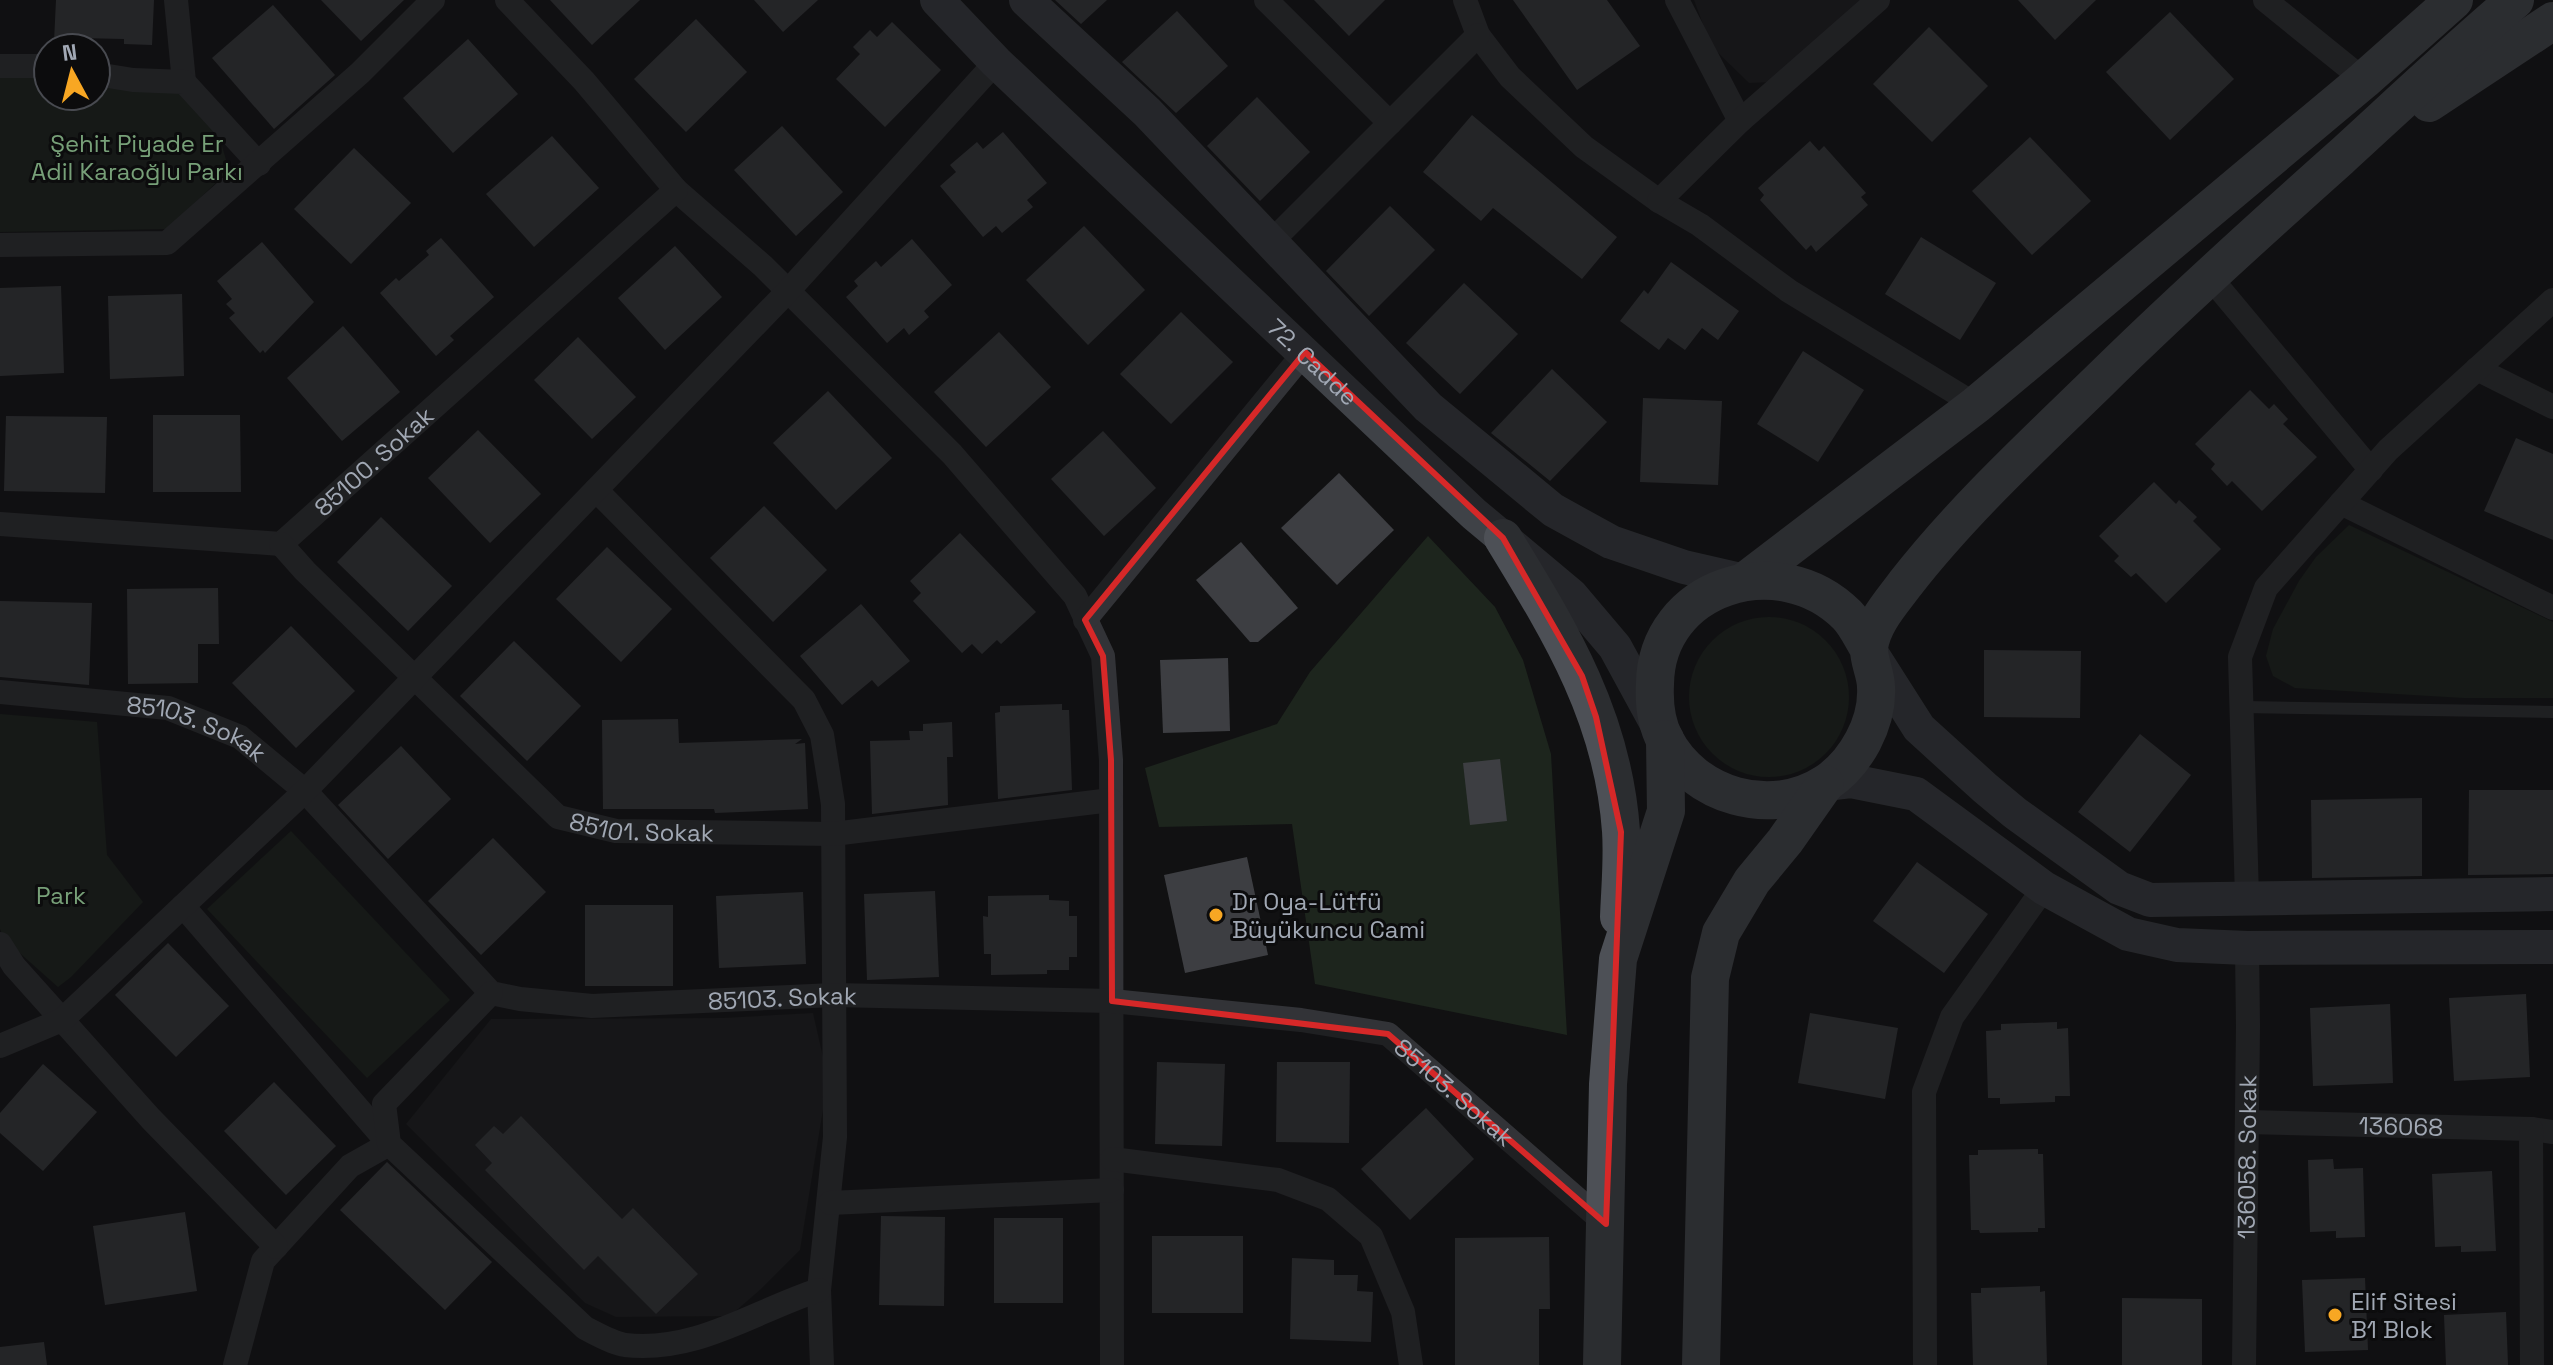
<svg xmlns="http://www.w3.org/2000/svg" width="2553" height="1365" viewBox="0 0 2553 1365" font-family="'Space Grotesk',sans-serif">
	<rect width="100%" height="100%" fill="#111112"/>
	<!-- built -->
	<g fill="#1d1d1f">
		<polygon points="1694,0 1863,0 1773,82 1749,83 1711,46"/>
		<polygon points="813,1013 828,1079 800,1250 761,1289 730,1316 616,1317 585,1303 406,1124 491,1019 723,1018"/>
	</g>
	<!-- green -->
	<g fill="#1d251d">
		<polygon points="0,68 48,70 48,96 96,96 96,71 150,72 214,119 229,170 168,229 0,232"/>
		<polygon points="2349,525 2553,622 2553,698 2464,698 2295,688 2273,676 2266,656 2273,629 2299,581 2316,557"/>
		<polygon points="1428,536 1495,607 1523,660 1551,754 1567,1035 1315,984 1292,824 1159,827 1145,768 1277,724 1310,672"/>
		<circle cx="1769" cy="697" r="80"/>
		<polygon points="0,714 97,722 107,855 143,902 71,977 58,987 4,939 0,929"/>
		<polygon points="291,831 450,1000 367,1078 207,909"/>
	</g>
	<!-- building -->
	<g fill="#3d3e42">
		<polygon points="56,0 154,0 152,45 124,44 124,39 80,38 80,43 54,42"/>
		<polygon points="321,0 404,0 361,41"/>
		<polygon points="550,0 640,0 592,45"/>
		<polygon points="754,0 818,0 783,32"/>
		<polygon points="1055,0 1107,0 1081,24"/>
		<polygon points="1314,0 1385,0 1349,36"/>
		<polygon points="1513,0 1607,0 1640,46 1577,90"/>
		<polygon points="2018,0 2096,0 2055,40"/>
		<polygon points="273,5 335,75 274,129 212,58"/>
		<polygon points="1177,11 1228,66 1176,113 1122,62"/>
		<polygon points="2170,12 2234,79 2170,140 2106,72"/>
		<polygon points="696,19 747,72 686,132 634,79"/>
		<polygon points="892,22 941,70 885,127 836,79 860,54 853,47 870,30 877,37"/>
		<polygon points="1929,27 1988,86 1932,142 1873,84"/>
		<polygon points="468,39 518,94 453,153 403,98"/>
		<polygon points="1257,97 1310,152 1260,201 1207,146"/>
		<polygon points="1472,115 1617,237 1582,279 1493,208 1481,221 1423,172"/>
		<polygon points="782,126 843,192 796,236 734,170"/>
		<polygon points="1003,132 1047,183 1027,200 1033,207 1002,233 996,226 983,237 940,186 956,172 950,165 977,142 983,149"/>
		<polygon points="552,136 599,188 534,247 486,194"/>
		<polygon points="2030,137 2091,201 2032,255 1972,191"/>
		<polygon points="1810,141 1819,151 1824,146 1866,193 1861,197 1868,205 1816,252 1811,245 1806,250 1760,200 1764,195 1758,188"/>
		<polygon points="354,148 411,203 351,264 294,209"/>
		<polygon points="1390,206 1435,250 1369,316 1326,271"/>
		<polygon points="1084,226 1145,290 1088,345 1026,280"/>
		<polygon points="1921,237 1996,283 1960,340 1885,294"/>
		<polygon points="441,238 494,297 450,336 454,340 436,356 380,293 396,278 399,281 429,255 426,251"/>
		<polygon points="912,239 952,285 924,311 929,317 909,335 904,328 887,343 846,297 858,286 854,281 876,261 881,267"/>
		<polygon points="262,242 314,302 265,353 263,350 260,353 229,318 235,313 226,304 232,299 217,281"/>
		<polygon points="675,246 722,297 665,350 618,298"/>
		<polygon points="1671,262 1739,311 1718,340 1702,328 1685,350 1668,338 1659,350 1620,321 1644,290 1648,294"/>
		<polygon points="1464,283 1518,334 1460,394 1406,343"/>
		<polygon points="61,286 64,373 0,376 0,288"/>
		<polygon points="182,294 184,376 110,379 108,296"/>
		<polygon points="1181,312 1233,362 1171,424 1120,374"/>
		<polygon points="343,326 400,392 342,441 287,378"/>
		<polygon points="999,332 1051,387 986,447 934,392"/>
		<polygon points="578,337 636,397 592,439 534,380"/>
		<polygon points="1803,351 1864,390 1818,462 1757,424"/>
		<polygon points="1552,369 1607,422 1550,481 1491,433"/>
		<polygon points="2250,390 2269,409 2274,404 2288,419 2283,424 2317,457 2262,511 2232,481 2227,486 2211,469 2215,464 2195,444"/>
		<polygon points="828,391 892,458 836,510 773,443"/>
		<polygon points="1643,398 1722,401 1718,485 1640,482"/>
		<polygon points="153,415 240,415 241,492 153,492"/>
		<polygon points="6,416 107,417 105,493 4,491"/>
		<polygon points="478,430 541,494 490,543 428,478"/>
		<polygon points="1103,431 1156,488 1104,536 1051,479"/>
		<polygon points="2516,438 2553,454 2553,540 2484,511"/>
		<polygon points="1339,473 1394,530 1337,585 1281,528"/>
		<polygon points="2154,482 2176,504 2179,500 2197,517 2193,521 2221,549 2166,603 2136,573 2131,577 2114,561 2119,556 2099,536"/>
		<polygon points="764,506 827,570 773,622 710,558"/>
		<polygon points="381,517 452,586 408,631 337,562"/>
		<polygon points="960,533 1036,612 1001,644 997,640 982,654 972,644 962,653 913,601 921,593 910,581"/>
		<polygon points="1241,542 1298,608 1258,642 1250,642 1196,580"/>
		<polygon points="607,547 672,609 621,662 556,599"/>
		<polygon points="218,588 219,644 198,644 198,683 128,684 127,589"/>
		<polygon points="0,601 92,603 89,685 0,677"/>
		<polygon points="861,604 910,661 878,687 872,680 842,705 800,656"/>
		<polygon points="291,626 355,691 296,748 232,683"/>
		<polygon points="514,641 581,706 527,761 460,696"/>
		<polygon points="1984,650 2081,651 2080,718 1984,717"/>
		<polygon points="1228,658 1230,731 1163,733 1160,660"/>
		<polygon points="1062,704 1062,710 1069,710 1072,790 998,799 995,713 1000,712 1000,706"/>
		<polygon points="678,719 679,743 802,739 795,744 805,743 808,809 715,813 714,809 603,809 602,720"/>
		<polygon points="952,722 953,757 947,757 948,805 872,814 870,741 910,740 909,731 923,731 923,724"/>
		<polygon points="2140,734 2191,775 2130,852 2078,812"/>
		<polygon points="401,746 451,799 388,859 338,805"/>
		<polygon points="1500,759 1507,821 1470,825 1463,763"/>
		<polygon points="2469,790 2553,790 2553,874 2468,875"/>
		<polygon points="2422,798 2422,876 2312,878 2311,800"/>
		<polygon points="493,838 546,892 481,955 428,901"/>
		<polygon points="1247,857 1268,955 1185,973 1164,875"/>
		<polygon points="1917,862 1988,914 1944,973 1873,921"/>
		<polygon points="935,891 939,977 867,980 864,894"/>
		<polygon points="803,892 806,964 719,968 716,896"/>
		<polygon points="1049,895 1049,900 1069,901 1069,916 1077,916 1077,957 1069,957 1069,970 1047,970 1047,974 991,975 991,954 984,954 983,916 988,917 988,896"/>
		<rect x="585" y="905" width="88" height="81"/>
		<polygon points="168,943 229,1006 176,1057 115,995"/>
		<polygon points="2526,994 2530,1077 2454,1081 2449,998"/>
		<polygon points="2390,1004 2393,1083 2313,1086 2310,1008"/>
		<polygon points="1810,1013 1898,1028 1885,1099 1798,1083"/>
		<polygon points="2057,1022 2057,1029 2068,1028 2070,1096 2055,1096 2055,1102 2000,1104 2000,1098 1988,1098 1986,1031 2001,1030 2001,1024"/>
		<polygon points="1157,1062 1225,1064 1222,1146 1155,1144"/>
		<polygon points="1277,1062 1350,1062 1349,1143 1276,1142"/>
		<polygon points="43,1064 97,1112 43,1171 0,1133 0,1113"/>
		<polygon points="274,1082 336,1146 286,1195 224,1131"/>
		<polygon points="1426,1108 1474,1159 1410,1220 1361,1169"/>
		<polygon points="521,1116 622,1219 633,1208 698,1274 656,1314 598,1256 584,1270 485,1170 492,1163 475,1145 494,1126 503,1134"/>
		<polygon points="2038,1149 2038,1154 2043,1154 2045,1228 2038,1228 2038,1232 1980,1233 1979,1230 1971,1230 1969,1155 1978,1155 1978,1150"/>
		<polygon points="2333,1159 2334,1169 2363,1168 2365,1237 2336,1238 2336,1231 2310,1232 2308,1160"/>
		<polygon points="387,1162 492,1262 445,1310 340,1210"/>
		<polygon points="2492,1171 2496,1251 2461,1252 2461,1246 2435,1247 2432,1174"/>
		<polygon points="185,1212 197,1291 105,1305 93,1226"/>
		<polygon points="881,1216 945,1217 944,1306 879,1305"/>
		<rect x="994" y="1218" width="69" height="85"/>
		<rect x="1152" y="1236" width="91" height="77"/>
		<polygon points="1549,1237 1550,1309 1539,1309 1539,1365 1455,1365 1455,1238"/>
		<polygon points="1292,1258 1334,1260 1334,1275 1358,1275 1357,1291 1373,1292 1371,1342 1290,1339"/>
		<polygon points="2365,1278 2368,1350 2305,1352 2302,1280"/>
		<polygon points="2040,1286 2040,1292 2045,1291 2047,1365 1973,1365 1971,1293 1981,1293 1981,1288"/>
		<polygon points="2122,1298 2202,1299 2202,1365 2122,1365"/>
		<polygon points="2506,1312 2508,1365 2446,1365 2444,1315"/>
		<polygon points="44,1342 47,1365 0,1365 0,1347"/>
	</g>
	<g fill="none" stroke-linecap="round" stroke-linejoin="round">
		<!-- lane -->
		<polyline stroke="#323337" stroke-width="12" points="2242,707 2553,712"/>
		<!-- street -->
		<g stroke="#323337" stroke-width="24">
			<polyline points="176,0 184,82"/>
			<polyline points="507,0 584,81 676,190 763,266 952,454 1075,596 1103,656 1111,760 1112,1365"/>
			<polyline points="1266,0 1390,123"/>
			<polyline points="1465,0 1478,35 1510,77 1584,147 1659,201 1700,225 1789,291 1976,405"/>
			<polyline points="1677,0 1740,121"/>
			<polyline points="2265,0 2364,80"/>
			<polyline points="0,66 48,66"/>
			<polyline points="96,74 133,80 184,82 259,164"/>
			<polyline points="1659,201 1740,121 1878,0"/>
			<polyline points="1271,242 1478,35"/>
			<polyline points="0,245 167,243 360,73 433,0"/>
			<polyline points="2209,276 2371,470"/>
			<polyline points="2477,369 2553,407"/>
			<polyline points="596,490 804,700 822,735 833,804 835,1137 819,1290 822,1365"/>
			<polyline points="2341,503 2553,608"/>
			<path id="s1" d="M0,524L281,544L676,190"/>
			<path id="s2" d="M281,544L305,571L558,817L616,831L833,834L1111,800"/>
			<polyline points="1085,620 1305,352"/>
			<path id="s3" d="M0,692L168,708L240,737L305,791L491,993L520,999L592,1006L834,995L1112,1001L1301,1020L1388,1034L1606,1224"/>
			<polyline points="2247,897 2240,657 2266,588 2388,450 2553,300"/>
			<polyline points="183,906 389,1144 350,1166 263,1261 235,1365"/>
			<polyline points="0,944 14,966 151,1119 276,1247"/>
			<path d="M491,993L384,1104L389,1144L585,1328C597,1334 612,1343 625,1345C697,1353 754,1311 819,1290"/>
			<polyline points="0,1046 62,1020 305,791 788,291 996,62"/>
			<path id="s4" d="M2247,1122L2531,1129L2553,1132"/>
			<polyline points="2531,1129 2532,1365"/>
			<polyline points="1112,1159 1278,1180 1328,1199 1371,1236 1403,1312 1411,1365"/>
			<polyline points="830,1203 1112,1190"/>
			<polyline points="1925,1365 1924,1092 1952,1017 2044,888"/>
			<path id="s5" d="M2244,1365L2248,1026L2247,948"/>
		</g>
		<!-- secondary -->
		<g stroke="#3f4247" stroke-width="34">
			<path id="s6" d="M937,0L996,62L1474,514L1571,595L1615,647L1658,726"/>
			<polyline points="1026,0 1147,112 1428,407 1553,510 1611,542 1684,567 1745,581"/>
			<polyline points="1870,651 1919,728 1985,788 2015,813 2119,888 2150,900 2553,894"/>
			<polyline points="1825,784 1851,781 1916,794 2044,888 2128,934 2177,945 2247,948 2553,947"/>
		</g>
		<!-- primary -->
		<g stroke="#4d5056" stroke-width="38">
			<polyline points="2429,103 2553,21"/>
			<path d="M1503,538C1561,633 1613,717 1621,831C1623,859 1620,889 1619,917"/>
			<polyline points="1745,581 1976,405 2364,80 2454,0"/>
			<path d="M1869,649C1862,638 1856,624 1847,615C1779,547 1656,586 1655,684C1654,703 1656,723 1665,740C1694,796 1771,819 1826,783C1856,763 1878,723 1876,687C1876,674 1868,660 1869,647C1873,622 1891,603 1905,584C1961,512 2030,448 2096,384C2175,306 2257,232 2340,158C2398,105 2455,51 2515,0"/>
			<polyline points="1602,1365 1608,1084 1618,959 1666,811 1665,739"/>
			<polyline points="1701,1365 1710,978 1721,933 1752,881 1785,841 1825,784"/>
		</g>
	</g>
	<!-- marked area -->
	<path d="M0 0H2553V1365H0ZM1305,352L1503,538L1582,676L1596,717L1621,832L1606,1224L1388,1034L1112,1001L1111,760L1103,656L1085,620Z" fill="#111112" fill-opacity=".55" fill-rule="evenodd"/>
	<path fill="none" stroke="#d62828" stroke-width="6" stroke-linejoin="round" d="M1305,352L1503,538L1582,676L1596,717L1621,832L1606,1224L1388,1034L1112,1001L1111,760L1103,656L1085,620Z"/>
	<!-- markers -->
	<g fill="#f8a723" stroke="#0c0c0d" stroke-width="3">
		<circle cx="1216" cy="915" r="8"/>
		<circle cx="2335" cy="1315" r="8"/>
	</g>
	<g text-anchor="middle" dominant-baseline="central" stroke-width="6" stroke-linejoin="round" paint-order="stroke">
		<!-- park labels -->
		<g font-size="24" fill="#77a078" stroke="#0c0c0d">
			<text x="137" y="143">Şehit Piyade Er<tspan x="137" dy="28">Adil Karaoğlu Parkı</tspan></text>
			<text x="61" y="895">Park</text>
		</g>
		<!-- street labels -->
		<g font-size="24" fill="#a1a8b4" stroke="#0c0c0d">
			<text stroke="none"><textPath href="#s6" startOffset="522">72. Cadde</textPath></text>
			<text stroke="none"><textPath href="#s1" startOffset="406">85100. Sokak</textPath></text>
			<text stroke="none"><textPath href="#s3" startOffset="202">85103. Sokak</textPath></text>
			<text stroke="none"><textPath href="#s2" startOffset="474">85101. Sokak</textPath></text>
			<text stroke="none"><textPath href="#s3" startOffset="898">85103. Sokak</textPath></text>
			<text stroke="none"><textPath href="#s3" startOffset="1594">85103. Sokak</textPath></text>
			<text stroke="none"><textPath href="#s4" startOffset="154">136068</textPath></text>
			<text stroke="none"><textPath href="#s5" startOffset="208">136058. Sokak</textPath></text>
		</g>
		<!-- poi labels -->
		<g font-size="24" fill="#a1a8b4" stroke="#0c0c0d" text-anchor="start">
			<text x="1232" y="901">Dr Oya-Lütfü<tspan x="1232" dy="28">Büyükuncu Cami</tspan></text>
			<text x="2351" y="1301">Elif Sitesi<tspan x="2351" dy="28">B1 Blok</tspan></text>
		</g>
	</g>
	<!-- north arrow -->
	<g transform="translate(72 72) rotate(353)"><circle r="38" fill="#0c0c0d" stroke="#484a50" stroke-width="2"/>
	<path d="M0-6L14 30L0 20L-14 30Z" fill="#f8a723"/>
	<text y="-12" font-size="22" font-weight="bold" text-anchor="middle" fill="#a1a8b4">N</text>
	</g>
</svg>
